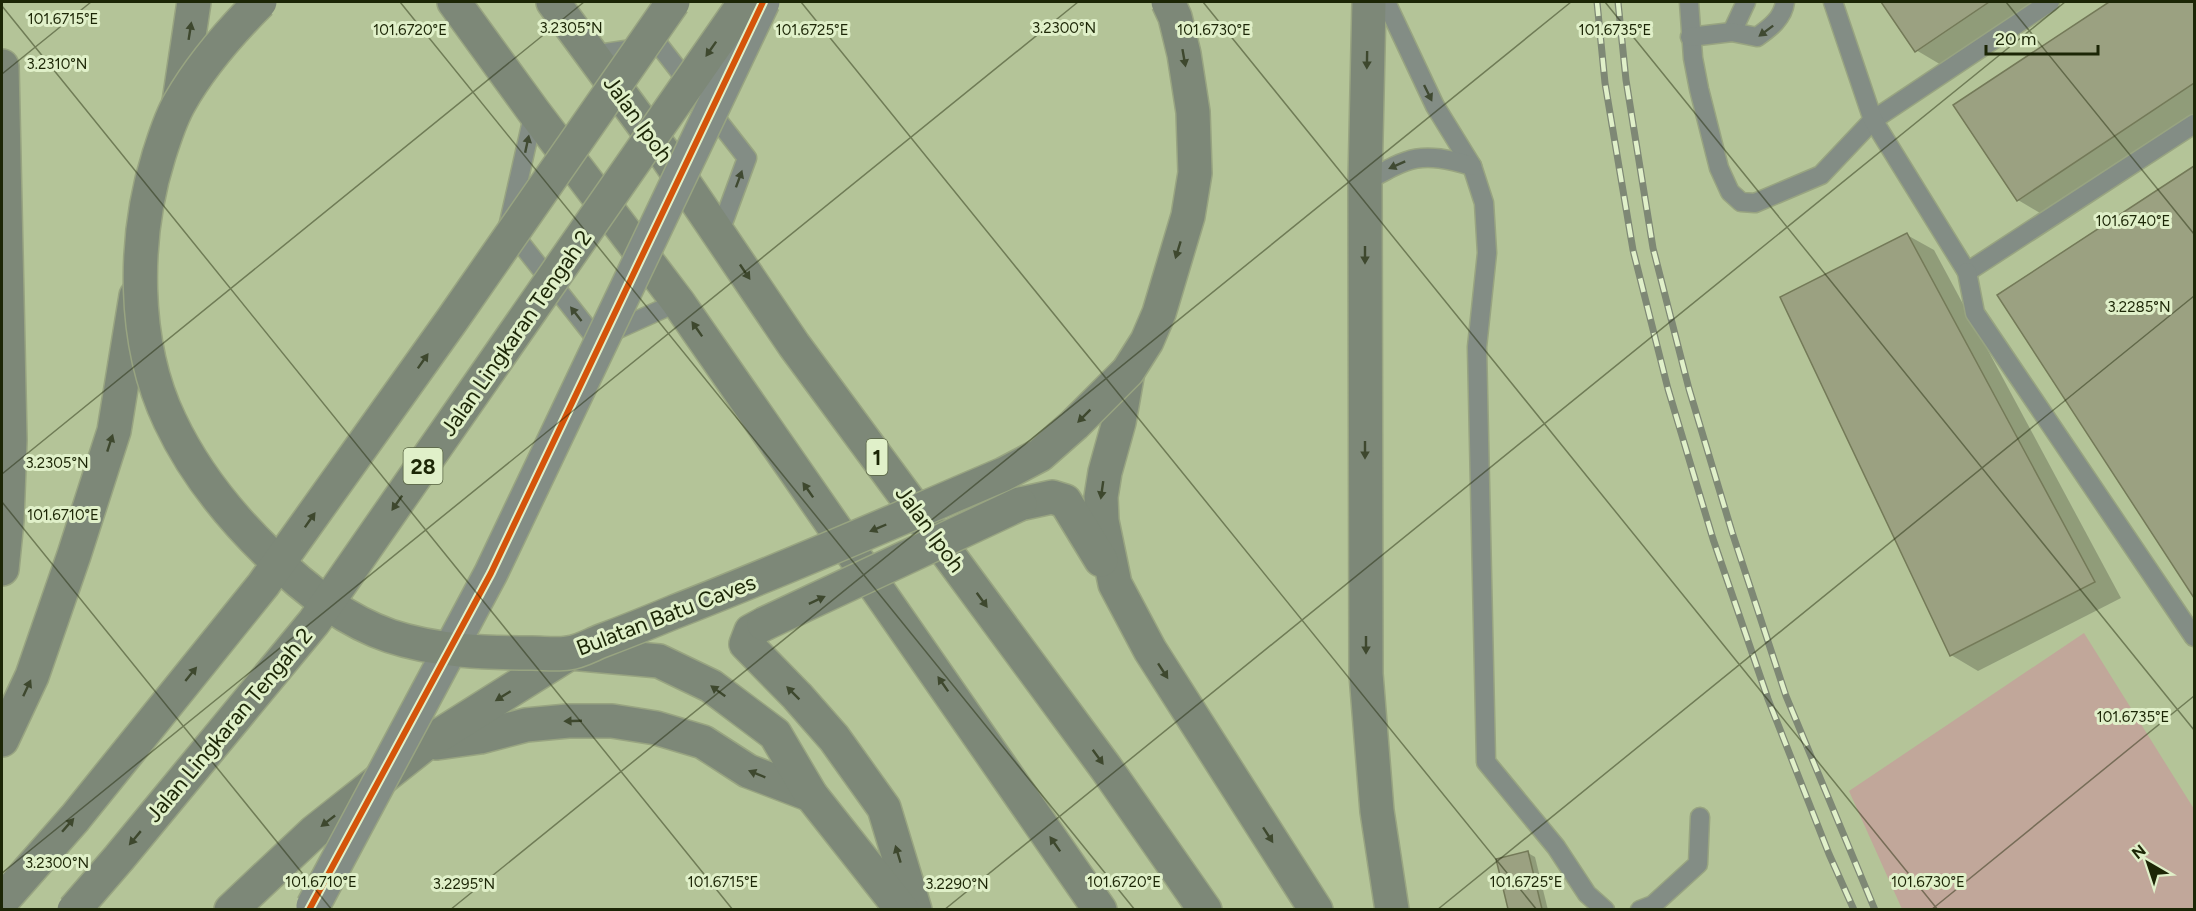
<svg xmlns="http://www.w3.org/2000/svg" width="2196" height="911" viewBox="0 0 2196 911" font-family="Figtree,sans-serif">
	<rect width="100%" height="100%" fill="#b4c498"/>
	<!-- green -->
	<polygon fill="#c1a79a" points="2084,633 2194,809 2194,909 1902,909 1849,791"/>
	<!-- shadow -->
	<g fill="#0003">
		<polygon points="1883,2 2039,2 1943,66 1916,50"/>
		<polygon points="2112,2 2194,2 2194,117 2045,216 2018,200 1955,106"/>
		<polygon points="2186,173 2194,177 2194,595 1999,295"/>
		<polygon points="1907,235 1934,250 2121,598 1978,671 1951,655"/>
		<polygon points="1528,853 1535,857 1548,910 1510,910 1498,860"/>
	</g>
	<!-- building -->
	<g fill="#9ba181" stroke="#747a58" stroke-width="1.5">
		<polygon points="1881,2 1989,2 1915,52"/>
		<polygon points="2109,2 2194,2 2194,83 2017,201 1953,105"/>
		<polygon points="2194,166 2194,598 1997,295"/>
		<polygon points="1907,233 2095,582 1950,656 1780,297"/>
		<polygon points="1528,851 1542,909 1508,909 1496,859"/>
	</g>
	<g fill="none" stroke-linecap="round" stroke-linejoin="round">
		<!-- lane casing -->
		<g stroke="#98a481" stroke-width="21">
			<g id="lane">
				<polyline points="1386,2 1435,106 1472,166 1484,203 1487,253 1477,347 1486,762 1556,847 1587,894 1605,910"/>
				<polyline points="1689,2 1693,58 1699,89 1719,168 1730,192 1741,202 1755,203 1821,175 1873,120 2050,2"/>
				<polyline points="1833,2 1873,120 1967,272 2194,124"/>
				<polyline points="1732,32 1746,2"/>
				<path d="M1690,37L1732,32L1757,37C1770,28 1783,18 1785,2"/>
				<polyline points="592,55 659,45 747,158 719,234"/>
				<polyline points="534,112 508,227 596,339 678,302"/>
				<path d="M1365,182C1411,156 1420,151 1472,166"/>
				<polyline points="1967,272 1975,313 2194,637"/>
				<polyline points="1640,910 1653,905 1698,864 1700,817"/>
			</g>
		</g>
		<!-- highway casing -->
		<g stroke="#98a481" stroke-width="36">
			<g id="highway">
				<polyline points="454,2 534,112 678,302 1100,910"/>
				<polyline points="553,2 664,153 794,345 1106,768 1205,910"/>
				<polyline points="1369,2 1365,182 1366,674 1377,811 1392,910"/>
				<polyline points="2,66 10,440 7,520 2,569"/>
				<polyline points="179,102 194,2"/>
				<polyline points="1128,371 1119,422 1105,472 1101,497 1102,521 1115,584 1150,650 1316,910"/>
				<polyline points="1020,504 1052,497 1065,501 1101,560"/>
				<polyline points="764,624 751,631 746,644 797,696 834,738 884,808 915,910"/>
				<polyline points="2,740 32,676 74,555 114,431 136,296"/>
				<polyline points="437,743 480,737 526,725 568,721 612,721 656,728 703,742 748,771 811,795"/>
				<polyline points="231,910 314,832 424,745 570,653 659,661 711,686 775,734 811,795 902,910"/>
			</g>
		</g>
		<!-- lane -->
		<use href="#lane" stroke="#838d85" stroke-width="18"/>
		<!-- highway -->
		<use href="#highway" stroke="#7d8878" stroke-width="33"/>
		<!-- rail casing -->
		<g stroke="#7e8875" stroke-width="7">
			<g id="rail">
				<polyline points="1597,2 1605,83 1633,250 1668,389 1713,539 1768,699 1829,854 1854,910"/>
				<polyline points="1618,2 1626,80 1653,248 1689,389 1732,532 1786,696 1875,910"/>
			</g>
		</g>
		<!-- rail -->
		<use href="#rail" stroke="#e0f0c9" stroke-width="4.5" stroke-dasharray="14" stroke-linecap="butt"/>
		<!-- street-bridge casing -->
		<g stroke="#98a481" stroke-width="36" stroke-linecap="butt">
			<polyline id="street-bridge" points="313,906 491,573 763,2"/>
		</g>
		<!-- highway-bridge casing -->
		<g stroke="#98a481" stroke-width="36" stroke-linecap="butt">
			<g id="highway-bridge">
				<path d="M260,2C230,32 201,65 180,102C170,119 165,137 159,155C133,237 132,342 170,421C193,470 228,514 267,552C302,587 343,620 390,636C435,651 485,653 532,653C543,653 556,655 568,653C579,652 591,645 601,641C625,632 650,622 674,612C785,569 894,521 1004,474L1040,455L1074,425L1128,371L1147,341L1159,313L1188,216L1195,173L1193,112L1184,54L1175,17L1168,2"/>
				<polyline points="764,624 1020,504"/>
				<polyline points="2,901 75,818 263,585 452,320 673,2"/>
				<polyline points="74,910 119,858 314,622 745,2"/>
			</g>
		</g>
		<!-- street-bridge -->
		<use href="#street-bridge" stroke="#838d85" stroke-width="33"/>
		<!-- highway-bridge -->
		<use href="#highway-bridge" stroke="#7d8878" stroke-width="33"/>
		<!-- cycleway casing -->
		<g stroke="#e0f0c9" stroke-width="10">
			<polyline id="cycleway" points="309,910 491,573 763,2"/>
		</g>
		<!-- cycleway -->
		<use href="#cycleway" stroke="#d4540b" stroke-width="6"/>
	</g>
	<!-- one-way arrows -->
	<defs><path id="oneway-solid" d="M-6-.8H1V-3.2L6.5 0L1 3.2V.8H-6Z" transform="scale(1.5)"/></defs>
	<g fill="#3e482e">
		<use href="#oneway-solid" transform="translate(190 31) rotate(-81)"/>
		<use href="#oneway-solid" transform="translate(711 49) rotate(125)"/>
		<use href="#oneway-solid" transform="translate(1184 58) rotate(80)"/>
		<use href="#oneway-solid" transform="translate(1367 60) rotate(91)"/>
		<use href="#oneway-solid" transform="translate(1178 250) rotate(107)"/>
		<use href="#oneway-solid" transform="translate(1365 255) rotate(90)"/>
		<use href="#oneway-solid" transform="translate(745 272) rotate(56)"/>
		<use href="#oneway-solid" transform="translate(697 329) rotate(-125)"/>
		<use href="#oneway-solid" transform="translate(423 361) rotate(-55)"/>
		<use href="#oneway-solid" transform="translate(1084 416) rotate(135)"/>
		<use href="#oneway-solid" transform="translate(110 443) rotate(-72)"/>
		<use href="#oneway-solid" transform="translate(1365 450) rotate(90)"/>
		<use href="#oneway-solid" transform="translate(808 490) rotate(-125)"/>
		<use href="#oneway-solid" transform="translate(1102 490) rotate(98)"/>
		<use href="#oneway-solid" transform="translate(397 503) rotate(125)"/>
		<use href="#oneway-solid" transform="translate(310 520) rotate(-55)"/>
		<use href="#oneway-solid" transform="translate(878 528) rotate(157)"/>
		<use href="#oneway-solid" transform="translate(817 600) rotate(-25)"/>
		<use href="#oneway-solid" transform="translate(982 600) rotate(54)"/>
		<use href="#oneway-solid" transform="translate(1366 645) rotate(90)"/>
		<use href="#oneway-solid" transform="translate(1163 671) rotate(57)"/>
		<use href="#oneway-solid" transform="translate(191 674) rotate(-51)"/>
		<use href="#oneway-solid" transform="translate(943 684) rotate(-125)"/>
		<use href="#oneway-solid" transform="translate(27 688) rotate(-65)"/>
		<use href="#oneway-solid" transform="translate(718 691) rotate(-144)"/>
		<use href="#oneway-solid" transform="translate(793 693) rotate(-135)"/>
		<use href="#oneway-solid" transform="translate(503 696) rotate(148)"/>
		<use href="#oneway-solid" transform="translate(573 721) rotate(178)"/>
		<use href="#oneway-solid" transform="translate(1098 757) rotate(54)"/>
		<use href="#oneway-solid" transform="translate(757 774) rotate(-158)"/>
		<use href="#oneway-solid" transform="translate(328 821) rotate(142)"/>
		<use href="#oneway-solid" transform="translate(68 825) rotate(-49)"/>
		<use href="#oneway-solid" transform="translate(1268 835) rotate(57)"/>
		<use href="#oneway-solid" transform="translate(135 838) rotate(130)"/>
		<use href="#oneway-solid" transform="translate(1055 844) rotate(-125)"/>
		<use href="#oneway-solid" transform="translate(898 854) rotate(-107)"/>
	</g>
	<g fill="#404a32">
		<use href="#oneway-solid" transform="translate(1766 31) rotate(143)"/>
		<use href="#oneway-solid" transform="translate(1428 93) rotate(64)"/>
		<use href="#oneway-solid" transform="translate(527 144) rotate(-78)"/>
		<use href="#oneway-solid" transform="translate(1397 165) rotate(156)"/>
		<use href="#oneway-solid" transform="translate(739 179) rotate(-70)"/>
		<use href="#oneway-solid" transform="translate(576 314) rotate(-128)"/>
	</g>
	<!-- ticks -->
	<path fill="none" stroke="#1c2606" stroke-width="1.5" stroke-opacity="0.45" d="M400,2L1135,910M801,2L1537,910M1203,2L1938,910M1605,2L2194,730M2006,2L2194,234M2,6L733,910M2,74L91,2M2,474L584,2M2,502L332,910M2,873L1078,2M450,910L1571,2M944,910L2065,2M1437,910L2194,296M1931,910L2194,696"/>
	<g text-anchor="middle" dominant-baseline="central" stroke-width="6" stroke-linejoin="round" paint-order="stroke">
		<!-- shield labels -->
		<g fill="#e0f0c9" stroke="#576340" stroke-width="1.5">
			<rect x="866.5" y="439" width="21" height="36" rx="4.5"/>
			<rect x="403.5" y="448" width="39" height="36" rx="4.5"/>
		</g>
		<g font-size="21" font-weight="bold" fill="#1c2606">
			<text x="877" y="457">1</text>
			<text x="423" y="466">28</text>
		</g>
		<!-- street labels -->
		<g font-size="22" fill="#1c2606" stroke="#e0f0c9">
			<text transform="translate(638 119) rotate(54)">Jalan Ipoh</text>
			<text transform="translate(516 333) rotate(-55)">Jalan Lingkaran Tengah 2</text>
			<text transform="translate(930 529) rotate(54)">Jalan Ipoh</text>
			<text transform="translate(666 615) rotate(-21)">Bulatan Batu Caves</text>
			<text transform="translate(229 725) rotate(-50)">Jalan Lingkaran Tengah 2</text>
		</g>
	</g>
	<g font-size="15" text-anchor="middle" fill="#1c2606" stroke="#e0f0c9" stroke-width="6" stroke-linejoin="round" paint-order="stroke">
		<text x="63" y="24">101.6715°E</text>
		<text x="571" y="33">3.2305°N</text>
		<text x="1064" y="33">3.2300°N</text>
		<text x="410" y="35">101.6720°E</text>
		<text x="812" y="35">101.6725°E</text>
		<text x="1214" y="35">101.6730°E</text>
		<text x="1615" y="35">101.6735°E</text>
		<text x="57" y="69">3.2310°N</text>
		<text x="2133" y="226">101.6740°E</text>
		<text x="2139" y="312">3.2285°N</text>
		<text x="57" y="468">3.2305°N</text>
		<text x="63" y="520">101.6710°E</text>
		<text x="2133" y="722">101.6735°E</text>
		<text x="57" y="868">3.2300°N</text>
		<text x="321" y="887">101.6710°E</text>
		<text x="723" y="887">101.6715°E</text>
		<text x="1124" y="887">101.6720°E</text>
		<text x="1526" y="887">101.6725°E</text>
		<text x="1928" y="887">101.6730°E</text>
		<text x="464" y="889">3.2295°N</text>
		<text x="957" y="889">3.2290°N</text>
	</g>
	<!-- border -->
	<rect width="2196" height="911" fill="none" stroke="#1c2606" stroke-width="6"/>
	<!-- north arrow -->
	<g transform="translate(2148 863) rotate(321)" stroke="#e0f0c9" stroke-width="4.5" paint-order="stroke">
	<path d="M0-4.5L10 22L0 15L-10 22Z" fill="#1c2606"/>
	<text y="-9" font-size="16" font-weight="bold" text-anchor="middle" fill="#1c2606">N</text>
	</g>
	<!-- scale -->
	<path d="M1986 45v9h112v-9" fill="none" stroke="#1c2606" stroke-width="3"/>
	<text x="1995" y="45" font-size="18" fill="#1c2606" stroke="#e0f0c9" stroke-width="4.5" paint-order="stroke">20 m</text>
</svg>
